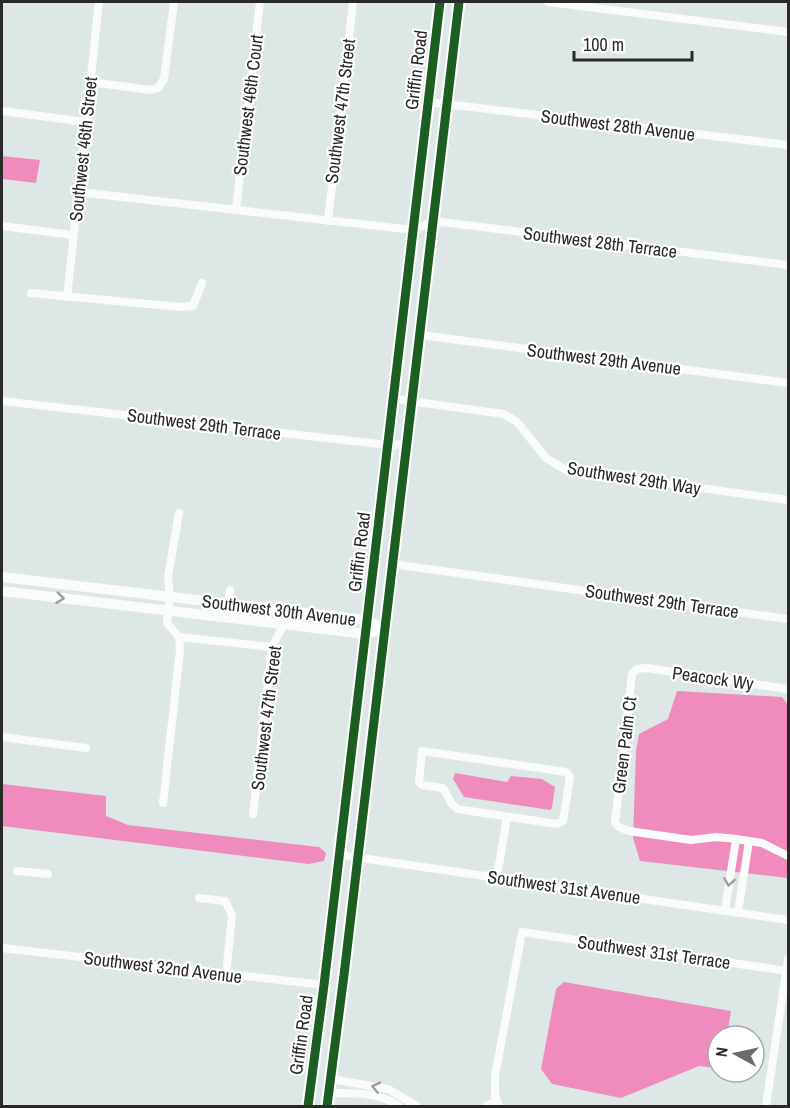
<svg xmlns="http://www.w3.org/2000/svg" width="790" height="1108" viewBox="0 0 790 1108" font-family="'Archivo Narrow',sans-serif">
	<rect width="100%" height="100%" fill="#dde8e6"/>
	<!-- water -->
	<g fill="#ef8cbd">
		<polygon points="2,156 40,160 36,183 2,179"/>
		<polygon points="677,691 782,697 788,705 788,878 640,861 633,838 636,751 639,734 668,719"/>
		<polygon points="455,773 507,782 511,776 542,779 555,787 552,808 550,810 464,797 453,779"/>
		<polygon points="2,784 106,796 106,816 128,825 319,847 326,853 324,861 309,864 2,826"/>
		<polygon points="564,982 731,1011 727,1036 718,1036 718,1068 699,1066 621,1098 552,1084 541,1069 556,989"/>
	</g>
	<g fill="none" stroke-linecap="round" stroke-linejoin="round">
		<!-- street -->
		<g stroke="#fafcfb" stroke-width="8">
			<polyline points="548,2 788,32"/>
			<polyline points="90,82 151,90 158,88 164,79 174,2"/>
			<polyline points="429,102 788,145"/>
			<polyline points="2,111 86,122"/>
			<polyline points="78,192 414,230 433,221 788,265"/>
			<polyline points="236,209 260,2"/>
			<polyline points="328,221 353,2"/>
			<polyline points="2,226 73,235"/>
			<polyline points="31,293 180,307 193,306 202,283"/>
			<polyline points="67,297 99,2"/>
			<polyline points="420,335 788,383"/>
			<polyline points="394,399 504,414 517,422 546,458 564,469 788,500"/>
			<polyline points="2,401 388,445 407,444"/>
			<polyline points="392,564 788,619"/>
			<polyline points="228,603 230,590"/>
			<polyline points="179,637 272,647"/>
			<polyline points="788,689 647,668 637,669 632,674 615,823 619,827 629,831 691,840 716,837 736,839 762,843 788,856"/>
			<polyline points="2,737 86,748"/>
			<polygon points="422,751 566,772 570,777 563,821 557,824 457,809 452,804 443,788 422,785 419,782"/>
			<polyline points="163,803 180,650 179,637 167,623 170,597 168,577 179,513"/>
			<polyline points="253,814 272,647 284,624"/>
			<polyline points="340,855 788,920"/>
			<polyline points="17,871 48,874"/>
			<polyline points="497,877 507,817"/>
			<polyline points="199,898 225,901 232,915 226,974"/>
			<polyline points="725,910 736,839"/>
			<polyline points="738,912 749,841"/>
			<polyline points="2,948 324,985"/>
			<polyline points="331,1079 388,1089 417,1106"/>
			<path d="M329,1093C353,1093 379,1092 399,1106"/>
			<polyline points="486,1106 497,1101"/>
			<polyline points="499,1106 495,1096 495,1076 522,932 787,971"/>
			<polyline points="766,1106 788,959"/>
		</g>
		<!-- secondary -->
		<g stroke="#fafcfb" stroke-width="10">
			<polyline points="2,577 367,620 385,629"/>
			<polyline points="2,591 366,634 385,629"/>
		</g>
		<!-- primary -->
		<g stroke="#b8caca" stroke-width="12">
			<polyline points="308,1106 324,985 440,2"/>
			<polyline points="327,1106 344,975 459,2"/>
		</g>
		<!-- cycleway casing -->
		<g stroke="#fff" stroke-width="13">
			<g id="cycleway">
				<polyline points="308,1106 324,985 440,2"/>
				<polyline points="327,1106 344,975 459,2"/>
			</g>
		</g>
		<!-- cycleway -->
		<use href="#cycleway" stroke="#1b5e20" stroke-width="9"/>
	</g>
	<!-- one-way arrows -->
	<defs><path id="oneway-chevron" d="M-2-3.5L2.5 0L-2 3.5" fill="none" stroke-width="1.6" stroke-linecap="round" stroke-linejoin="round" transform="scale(1.5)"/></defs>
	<g stroke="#9c9d9c">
		<use href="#oneway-chevron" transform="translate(60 598) rotate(7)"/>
		<use href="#oneway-chevron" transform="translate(729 882) rotate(99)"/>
		<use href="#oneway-chevron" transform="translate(376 1087) rotate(-167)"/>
	</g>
	<g text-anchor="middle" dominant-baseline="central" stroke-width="4.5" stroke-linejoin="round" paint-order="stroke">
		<!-- street labels -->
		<g font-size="18" fill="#292929" stroke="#fff">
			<text transform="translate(416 70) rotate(-83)">Griffin Road</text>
			<text transform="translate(248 105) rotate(-83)">Southwest 46th Court</text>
			<text transform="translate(340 111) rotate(-83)">Southwest 47th Street</text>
			<text transform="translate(618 125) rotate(7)">Southwest 28th Avenue</text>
			<text transform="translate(83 149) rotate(-84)">Southwest 46th Street</text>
			<text transform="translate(600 242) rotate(7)">Southwest 28th Terrace</text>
			<text transform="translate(604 359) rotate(7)">Southwest 29th Avenue</text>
			<text transform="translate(204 424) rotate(7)">Southwest 29th Terrace</text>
			<text transform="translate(634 478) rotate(9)">Southwest 29th Way</text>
			<text transform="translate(359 552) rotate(-83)">Griffin Road</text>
			<text transform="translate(662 601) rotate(8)">Southwest 29th Terrace</text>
			<text transform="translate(279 610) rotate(7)">Southwest 30th Avenue</text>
			<text transform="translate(713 678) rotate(8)">Peacock Wy</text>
			<text transform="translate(266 718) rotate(-83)">Southwest 47th Street</text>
			<text transform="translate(624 745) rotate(-83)">Green Palm Ct</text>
			<text transform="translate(564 887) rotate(8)">Southwest 31st Avenue</text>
			<text transform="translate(654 952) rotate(8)">Southwest 31st Terrace</text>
			<text transform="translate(163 967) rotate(7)">Southwest 32nd Avenue</text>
			<text transform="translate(301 1035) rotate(-82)">Griffin Road</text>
		</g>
	</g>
	<!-- border -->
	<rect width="790" height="1108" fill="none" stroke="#292929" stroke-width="6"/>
	<!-- north arrow -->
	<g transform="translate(736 1054) rotate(278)"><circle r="28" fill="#ffffff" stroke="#a9a9a9" stroke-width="1.5"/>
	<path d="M0-4.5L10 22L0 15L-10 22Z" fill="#686c6b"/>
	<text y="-9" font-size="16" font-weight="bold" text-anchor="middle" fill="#292929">N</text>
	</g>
	<!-- scale -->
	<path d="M574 51v9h118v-9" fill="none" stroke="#292929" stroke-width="3"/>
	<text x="583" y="51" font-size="18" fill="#292929" stroke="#ffffff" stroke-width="4.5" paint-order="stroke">100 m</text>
</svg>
